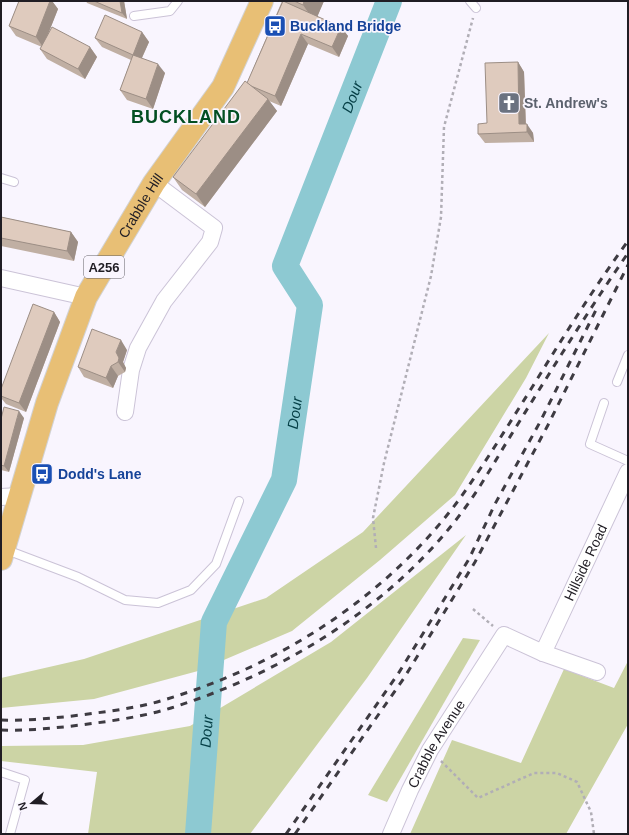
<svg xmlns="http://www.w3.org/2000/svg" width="629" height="835" viewBox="0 0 629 835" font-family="Helvetica,sans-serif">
	<rect width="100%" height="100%" fill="#f9f5fe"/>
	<!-- green -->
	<g fill="#ccd4a5">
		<polygon points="549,333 526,378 455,495 380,560 292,631 198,671 94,699 1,708 1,678 84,659 266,598 363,532"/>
		<polygon points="466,535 367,678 250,834 88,834 97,772 1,761 1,746 83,745 190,726 331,642"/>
		<polygon points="463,638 480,640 387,802 368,795"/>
		<polygon points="628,661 628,724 566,834 410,834 452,740 521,763 564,669 614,688"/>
	</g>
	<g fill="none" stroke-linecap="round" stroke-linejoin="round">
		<!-- river -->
		<path stroke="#8dc9d2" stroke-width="26" id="s1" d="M198,834L214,622L284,480L310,305L285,266L389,1"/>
		<!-- lane casing -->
		<g stroke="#cbc3d7" stroke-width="10">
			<g id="lane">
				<polyline points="470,1 476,8"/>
				<polyline points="134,16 170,11 178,1"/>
				<polyline points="1,178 14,182"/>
				<polyline points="617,382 628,355"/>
				<polyline points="604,403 590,444 628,461"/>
				<polyline points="4,549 78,577 125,600 158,603 191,590 216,564 239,501"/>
				<polyline points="1,772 25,780 10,834"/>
			</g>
		</g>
		<!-- street casing -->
		<g stroke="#cbc3d7" stroke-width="18">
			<g id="street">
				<polyline points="1,278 86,297"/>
				<polyline points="125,412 131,370 138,348 164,301 210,242 214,228 154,183"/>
				<polyline points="1,497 19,496"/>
				<path id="s2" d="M543,653L628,472"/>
				<path id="s3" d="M391,834L410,790L430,750L504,635L543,653L597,672"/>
			</g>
		</g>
		<!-- primary casing -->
		<g stroke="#d2d2d3" stroke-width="24">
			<g id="primary">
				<path id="s4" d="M1,559L47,403L86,297L154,183L223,87L262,1"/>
			</g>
		</g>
		<!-- path -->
		<g stroke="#b1aeb6" stroke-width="2.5" stroke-dasharray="3 3" stroke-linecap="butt">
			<polyline points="376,548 373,518 384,463 431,276 441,217 444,127 473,18"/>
			<polyline points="473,609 493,626"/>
			<polyline points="441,761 478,798 534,773 557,773 577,782 591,812 594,834"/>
		</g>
		<!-- lane -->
		<use href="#lane" stroke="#fff" stroke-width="8"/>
		<!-- street -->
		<use href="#street" stroke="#fff" stroke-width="16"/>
		<!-- primary -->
		<use href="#primary" stroke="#e8bf75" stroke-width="22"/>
		<!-- rail -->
		<g stroke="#3e3b42" stroke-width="3" stroke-dasharray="7 7" stroke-linecap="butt">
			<path d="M1,720C28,721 54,718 81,715C110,711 139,708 167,699C280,665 386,597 458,501C484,465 507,427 531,389C562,339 593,289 628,241"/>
			<path d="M1,730C28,731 54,728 81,725C111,721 142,717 171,708C285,672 394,605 465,508C481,486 494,463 508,440C547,377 586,314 628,253"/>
			<polyline points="286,834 398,674 469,559 495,504 540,422 598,306"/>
			<polyline points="295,834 404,678 475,562 548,425 628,265"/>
		</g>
	</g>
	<!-- wall -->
	<g fill="#c0afa3">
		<polygon points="19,1 52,1 58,9 46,39 90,47 97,57 85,79 47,59 40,49 42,47 16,36 9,26"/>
		<polygon points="86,1 124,1 127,19 87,3"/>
		<polygon points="282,1 324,1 317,17 341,27 348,36 339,57 308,44 281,106 269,101 277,111 205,207 182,190 173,177 247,83"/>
		<polygon points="142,32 149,42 142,58 165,73 153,109 127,100 120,90 131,60 102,47 95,38"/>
		<polygon points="518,62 524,72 526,124 533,133 534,142 485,143 478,134 487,123"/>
		<polygon points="1,217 71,232 78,242 74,261 1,246"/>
		<polygon points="54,312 60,322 26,412 6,404 1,398 1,389"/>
		<polygon points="127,350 123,362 126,368 125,372 118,376 113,388 84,377 78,367"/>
		<polygon points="24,418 9,472 1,470 1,419"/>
	</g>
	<!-- shaded-wall -->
	<g fill="#9c8e85">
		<polygon points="50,1 52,1 58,9 43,47 36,37"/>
		<polygon points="120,1 124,1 127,19 122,13"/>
		<polygon points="304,1 324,1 315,22 303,5"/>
		<polygon points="341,27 348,36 339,57 332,47"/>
		<polygon points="142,32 149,42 139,64 133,55"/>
		<polygon points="301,34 308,44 281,106 275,96"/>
		<polygon points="90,47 97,57 85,79 78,69"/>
		<polygon points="518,62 524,72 526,133 519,124"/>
		<polygon points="158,64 165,73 153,109 146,99"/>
		<polygon points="268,99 277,111 205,207 196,194"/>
		<polygon points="527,124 533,133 534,142 527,132"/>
		<polygon points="71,232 78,242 74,261 67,251"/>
		<polygon points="54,312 60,322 26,412 19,403"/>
		<polygon points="121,340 127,350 123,362 126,368 125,372 118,362 116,352"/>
		<polygon points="111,366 118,376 113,388 106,378"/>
		<polygon points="19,411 24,418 9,472 4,466"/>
	</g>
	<!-- building -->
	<g fill="#dfcbbe" stroke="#9c8e85">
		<polygon points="19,1 50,1 36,37 9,26"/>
		<polygon points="94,1 120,1 122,13"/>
		<polygon points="283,1 341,27 332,47 301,34 275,96 251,86 247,83"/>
		<polygon points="294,1 304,1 303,5"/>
		<polygon points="105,15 142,32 133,55 158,64 146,99 120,90 133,55 95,38"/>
		<polygon points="52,27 90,47 78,69 40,49"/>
		<polygon points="518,62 519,124 527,124 527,132 478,134 478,124 487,123 485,63"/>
		<polygon points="245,81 268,99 196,194 173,177"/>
		<polygon points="1,217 71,232 67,251 1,238"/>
		<polygon points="33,304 54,312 19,403 1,396 1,389"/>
		<polygon points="92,329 121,340 116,352 119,358 118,362 111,366 106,378 78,367"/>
		<polygon points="4,407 19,411 4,466 1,465 1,419"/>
	</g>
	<!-- icons -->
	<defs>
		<g id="bus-square" transform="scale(1.15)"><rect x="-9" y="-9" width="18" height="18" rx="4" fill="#1a4fb4" stroke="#f9f5fe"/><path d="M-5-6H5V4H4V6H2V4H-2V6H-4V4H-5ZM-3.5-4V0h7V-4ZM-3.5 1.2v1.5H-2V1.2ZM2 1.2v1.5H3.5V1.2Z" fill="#fff"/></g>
		<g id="church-square" transform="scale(1.15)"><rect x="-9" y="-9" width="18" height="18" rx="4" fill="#6b7280" stroke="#f9f5fe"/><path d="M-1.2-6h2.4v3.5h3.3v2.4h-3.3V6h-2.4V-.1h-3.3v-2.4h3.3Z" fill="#fff"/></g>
	</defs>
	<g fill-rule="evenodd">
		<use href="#bus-square" x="275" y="26"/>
		<use href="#church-square" x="509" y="103"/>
		<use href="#bus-square" x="42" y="474"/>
	</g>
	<g text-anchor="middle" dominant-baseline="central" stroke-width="3.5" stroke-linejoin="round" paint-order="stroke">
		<!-- shield labels -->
		<rect fill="#f9f5fe" stroke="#615e65" stroke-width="1" x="84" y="256" width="40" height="22" rx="3"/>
		<g font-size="13" font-weight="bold" fill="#201d24">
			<text x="104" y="267">A256</text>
		</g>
		<!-- transit labels -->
		<g font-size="14" font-weight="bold" fill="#164399" stroke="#f9f5fe" text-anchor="start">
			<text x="290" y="26">Buckland Bridge</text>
			<text x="58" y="474">Dodd's Lane</text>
		</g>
		<!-- worship labels -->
		<g font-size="14" font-weight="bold" fill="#5b616d" stroke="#f9f5fe" text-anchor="start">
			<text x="524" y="103">St. Andrew's</text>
		</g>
		<!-- street labels -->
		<g font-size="14" fill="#201d24" stroke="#f9f5fe">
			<text stroke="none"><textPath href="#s4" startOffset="382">Crabble Hill</textPath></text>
			<text stroke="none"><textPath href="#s2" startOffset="100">Hillside Road</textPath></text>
			<text stroke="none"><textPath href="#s3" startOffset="101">Crabble Avenue</textPath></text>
		</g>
		<!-- water labels -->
		<g font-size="15" font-style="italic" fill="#053f46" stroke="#f9f5fe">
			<text stroke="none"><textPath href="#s1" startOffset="776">Dour</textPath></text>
			<text stroke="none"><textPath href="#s1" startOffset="439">Dour</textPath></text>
			<text stroke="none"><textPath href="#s1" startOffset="103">Dour</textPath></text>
		</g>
		<!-- district labels -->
		<g font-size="18" font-weight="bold" letter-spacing="1" fill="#034f22" stroke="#f9f5fe">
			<text x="186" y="117">BUCKLAND</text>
		</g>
	</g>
	<!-- border -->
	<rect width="629" height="835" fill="none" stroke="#201d24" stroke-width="4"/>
	<!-- north arrow -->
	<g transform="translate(32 803) rotate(251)" stroke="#f9f5fe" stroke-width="3" paint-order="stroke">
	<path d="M0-3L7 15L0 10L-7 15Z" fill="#201d24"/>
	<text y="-6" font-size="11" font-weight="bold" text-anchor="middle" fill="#201d24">N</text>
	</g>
</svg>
